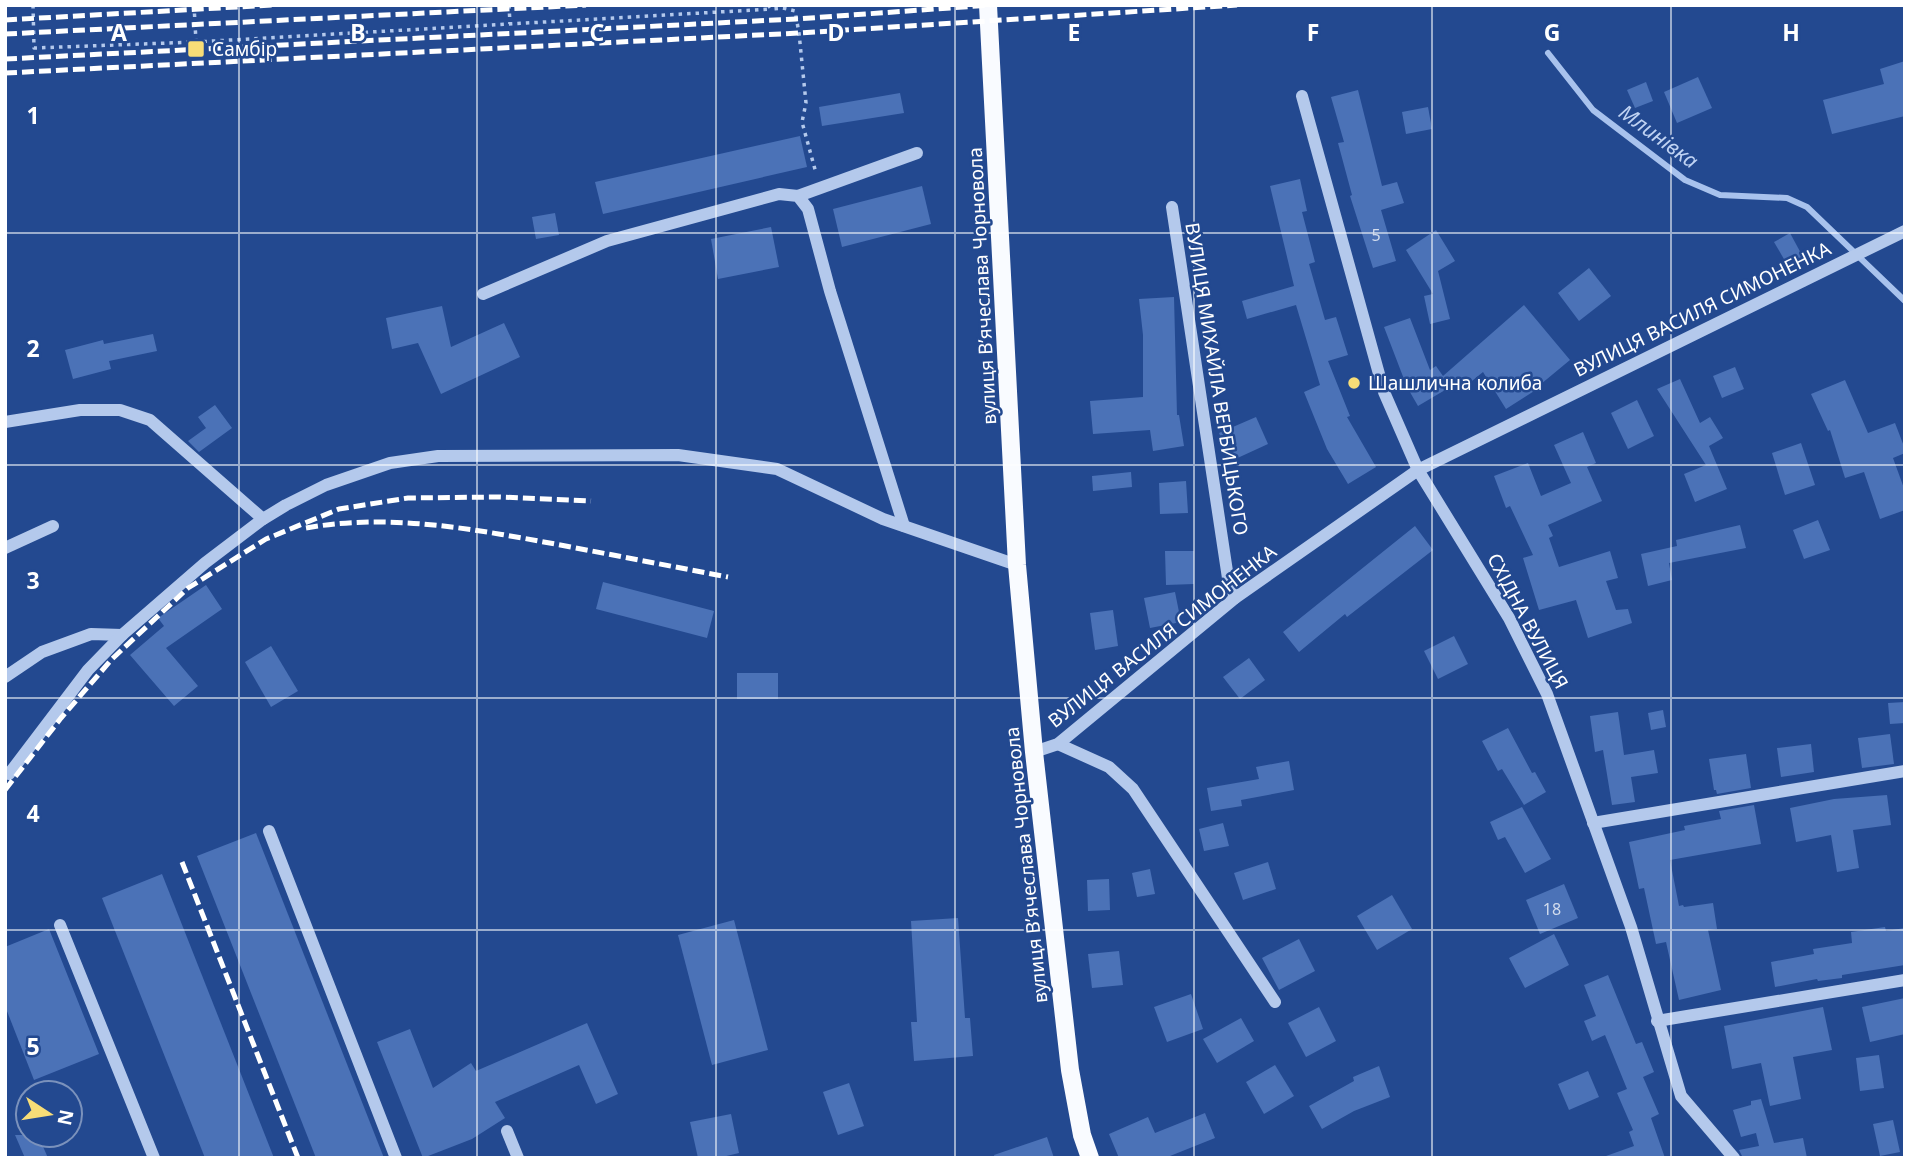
<svg xmlns="http://www.w3.org/2000/svg" width="1910" height="1163" viewBox="0 0 1910 1163" font-family="'Noto Sans',sans-serif">
	<rect width="100%" height="100%" fill="#234990"/>
	<g fill="none" stroke-linecap="round" stroke-linejoin="round">
		<!-- stream -->
		<polyline stroke="#a8c2ed" stroke-width="6" points="1548,53 1593,110 1685,180 1720,195 1787,198 1807,207 1905,301"/>
	</g>
	<!-- building -->
	<g fill="#4b72b7">
		<polygon points="1905,61 1905,116 1832,134 1823,100 1884,84 1880,69"/>
		<polygon points="1698,77 1712,108 1677,123 1664,92"/>
		<polygon points="1646,82 1653,101 1635,108 1627,90"/>
		<polygon points="1358,90 1382,186 1397,182 1404,203 1381,210 1396,261 1373,268 1350,196 1352,195 1338,143 1344,142 1331,97"/>
		<polygon points="900,93 904,113 822,126 819,107"/>
		<polygon points="1428,107 1432,129 1406,134 1402,112"/>
		<polygon points="800,136 807,167 603,214 595,182"/>
		<polygon points="1300,179 1307,211 1302,212 1315,262 1309,264 1325,320 1336,317 1348,355 1328,361 1350,416 1347,417 1376,467 1348,484 1327,449 1304,392 1320,385 1296,305 1247,319 1242,301 1294,286 1270,186"/>
		<polygon points="922,186 931,224 842,247 833,209"/>
		<polygon points="555,213 559,235 536,239 532,217"/>
		<polygon points="771,227 779,267 718,279 711,239"/>
		<polygon points="1436,230 1455,261 1438,271 1450,319 1430,324 1424,296 1433,294 1406,250"/>
		<polygon points="1790,233 1803,257 1788,266 1774,242"/>
		<polygon points="1589,268 1611,296 1579,321 1558,293"/>
		<polygon points="1174,297 1177,415 1179,415 1184,446 1153,451 1150,430 1093,434 1090,401 1143,397 1143,335 1139,299"/>
		<polygon points="1524,305 1570,360 1541,384 1542,386 1506,409 1483,372 1467,385 1462,380 1418,406 1407,387 1384,327 1410,318 1430,370 1436,366 1443,376"/>
		<polygon points="442,306 451,347 504,323 520,357 441,394 418,343 392,349 386,318"/>
		<polygon points="153,334 157,351 109,361 111,369 73,379 65,350 103,340 104,344"/>
		<polygon points="1735,367 1744,389 1722,398 1713,376"/>
		<polygon points="1680,379 1700,423 1710,417 1723,438 1709,446 1727,489 1695,502 1684,474 1706,465 1657,389"/>
		<polygon points="1845,380 1868,433 1895,423 1905,449 1905,453 1893,458 1905,491 1905,510 1880,519 1864,472 1845,478 1830,430 1828,431 1811,394"/>
		<polygon points="1637,400 1654,436 1628,449 1611,413"/>
		<polygon points="215,405 232,428 199,452 188,441 206,428 198,417"/>
		<polygon points="1256,417 1268,444 1231,461 1219,433"/>
		<polygon points="1583,432 1596,463 1587,467 1602,501 1548,525 1553,536 1549,538 1559,567 1610,551 1618,578 1606,581 1616,610 1628,609 1632,623 1588,638 1576,600 1539,610 1523,558 1533,555 1510,506 1506,508 1494,476 1528,463 1541,496 1571,483 1554,445"/>
		<polygon points="1801,443 1815,485 1785,495 1772,453"/>
		<polygon points="1131,472 1132,487 1093,491 1092,476"/>
		<polygon points="1186,481 1188,513 1160,514 1159,483"/>
		<polygon points="1818,520 1830,550 1804,559 1793,530"/>
		<polygon points="1740,525 1746,548 1669,563 1672,580 1648,586 1641,554 1677,546 1676,540"/>
		<polygon points="1415,526 1433,550 1347,617 1345,614 1299,652 1283,632"/>
		<polygon points="1165,551 1194,551 1194,584 1166,585"/>
		<polygon points="603,582 714,611 707,638 596,609"/>
		<polygon points="206,585 222,609 166,648 198,686 174,706 130,655 164,626 158,618"/>
		<polygon points="1175,592 1181,622 1150,628 1144,598"/>
		<polygon points="1113,610 1118,646 1095,650 1090,613"/>
		<polygon points="1454,636 1468,664 1438,679 1424,651"/>
		<polygon points="271,646 298,691 271,707 245,662"/>
		<polygon points="1249,658 1265,680 1240,699 1223,677"/>
		<rect x="737" y="673" width="41" height="26"/>
		<polygon points="1905,702 1905,723 1890,724 1888,703"/>
		<polygon points="1663,710 1666,727 1651,730 1648,713"/>
		<polygon points="1618,712 1624,755 1654,750 1658,773 1631,777 1635,802 1612,805 1603,750 1595,752 1590,716"/>
		<polygon points="1508,728 1532,773 1535,772 1546,792 1524,805 1502,769 1498,771 1482,741"/>
		<polygon points="1890,734 1894,764 1862,768 1858,738"/>
		<polygon points="1811,744 1814,772 1781,777 1777,748"/>
		<polygon points="1746,754 1751,788 1717,794 1716,790 1714,790 1709,759"/>
		<polygon points="1289,761 1294,790 1241,800 1242,806 1211,811 1207,788 1259,779 1256,767"/>
		<polygon points="1887,795 1891,825 1853,830 1859,868 1837,872 1831,835 1796,842 1790,808 1834,799"/>
		<polygon points="1754,805 1761,844 1670,860 1679,906 1683,905 1684,907 1713,903 1717,929 1708,930 1721,990 1679,1000 1666,942 1656,944 1644,888 1639,889 1629,842 1685,830 1684,826 1721,819 1719,811"/>
		<polygon points="1522,807 1551,859 1525,873 1505,837 1498,840 1490,822"/>
		<polygon points="1223,823 1229,846 1204,851 1199,829"/>
		<polygon points="256,833 384,1158 316,1158 197,856"/>
		<polygon points="1268,862 1276,889 1243,900 1234,873"/>
		<polygon points="1150,869 1155,894 1137,897 1132,873"/>
		<polygon points="162,874 274,1158 205,1158 102,898"/>
		<polygon points="1109,879 1110,910 1088,911 1087,880"/>
		<polygon points="1564,884 1578,918 1540,934 1526,900"/>
		<polygon points="1392,895 1412,929 1377,950 1357,916"/>
		<polygon points="958,918 965,1018 970,1018 973,1056 914,1061 911,1022 917,1022 911,921"/>
		<polygon points="734,920 768,1050 712,1065 678,935"/>
		<polygon points="1885,927 1886,931 1905,928 1905,965 1842,975 1842,978 1818,981 1817,979 1775,987 1771,962 1814,954 1813,949 1852,943 1851,932"/>
		<polygon points="49,929 99,1054 34,1080 5,1006 5,947"/>
		<polygon points="1554,934 1569,965 1525,988 1509,958"/>
		<polygon points="1299,939 1315,971 1279,990 1262,958"/>
		<polygon points="1119,951 1123,985 1092,988 1088,954"/>
		<polygon points="1608,975 1636,1044 1642,1042 1654,1072 1643,1077 1659,1114 1651,1118 1665,1158 1607,1158 1606,1156 1634,1146 1629,1132 1633,1130 1617,1093 1627,1089 1605,1035 1592,1041 1584,1021 1596,1016 1584,985"/>
		<polygon points="1191,994 1203,1029 1167,1042 1154,1007"/>
		<polygon points="1905,998 1905,1034 1870,1042 1862,1007"/>
		<polygon points="1319,1007 1336,1041 1306,1057 1288,1023"/>
		<polygon points="1823,1007 1832,1050 1793,1057 1801,1099 1770,1106 1761,1063 1732,1069 1724,1026"/>
		<polygon points="1241,1018 1254,1041 1217,1063 1203,1039"/>
		<polygon points="587,1023 618,1094 596,1104 579,1065 495,1102 505,1118 472,1139 423,1158 377,1042 410,1029 433,1088 471,1063 476,1071"/>
		<polygon points="1879,1055 1884,1088 1860,1091 1856,1058"/>
		<polygon points="1275,1065 1294,1096 1264,1114 1246,1082"/>
		<polygon points="1379,1066 1390,1097 1354,1111 1322,1129 1309,1106 1354,1081 1353,1077"/>
		<polygon points="1588,1071 1599,1097 1569,1110 1558,1084"/>
		<polygon points="849,1083 864,1126 838,1135 823,1092"/>
		<polygon points="1761,1099 1774,1143 1803,1138 1807,1158 1743,1158 1739,1150 1759,1146 1756,1133 1741,1137 1733,1110 1751,1105 1751,1101"/>
		<polygon points="1205,1113 1215,1138 1165,1158 1119,1158 1109,1134 1148,1117 1155,1133"/>
		<polygon points="731,1114 739,1153 718,1158 698,1158 690,1122"/>
		<polygon points="1893,1120 1900,1152 1880,1156 1873,1124"/>
		<polygon points="15,1135 38,1135 48,1158 25,1158"/>
		<polygon points="1047,1137 1054,1158 995,1158 994,1155"/>
	</g>
	<g fill="none" stroke-linecap="round" stroke-linejoin="round">
		<!-- path -->
		<g stroke="#b4c9ec" stroke-width="3.5" stroke-dasharray="3.5 5" stroke-linecap="butt">
			<polyline points="33,5 34,48 196,42 771,9"/>
			<polyline points="194,5 196,42"/>
			<polyline points="509,5 510,24"/>
			<polyline points="768,5 771,9 783,8 795,11 799,33 806,103 802,122 816,173"/>
		</g>
		<!-- minor -->
		<g stroke="#b4c9ec" stroke-width="12">
			<polyline points="1302,96 1384,392 1418,470 1509,618 1547,694 1631,927 1681,1096 1734,1158"/>
			<polyline points="798,196 917,153"/>
			<polyline points="1172,207 1228,578 1235,598"/>
			<polyline points="483,294 607,241 779,194 798,196 808,209 830,291 904,526"/>
			<polyline points="5,422 80,410 120,410 150,420 263,519"/>
			<polyline points="5,548 53,526"/>
			<polyline points="5,677 42,652 91,634 122,635"/>
			<polyline points="1058,744 1109,767 1133,789 1275,1002"/>
			<polyline points="1034,752 1058,744 1235,598 1418,470 1905,231"/>
			<polyline points="9,774 88,670 122,635 205,563 263,519 286,505 326,485 390,463 438,456 678,455 777,469 883,519 1017,565"/>
			<polyline points="1593,823 1905,771"/>
			<polyline points="269,831 396,1158"/>
			<polyline points="60,925 154,1158"/>
			<polyline points="1657,1021 1905,980"/>
			<polyline points="507,1131 518,1158"/>
		</g>
		<!-- major -->
		<polyline stroke="#f9fbff" stroke-width="18" points="988,5 1017,565 1034,752 1070,1070 1082,1135 1090,1158"/>
		<!-- rail -->
		<g stroke="#fff" stroke-width="5" stroke-dasharray="12 5" stroke-linecap="butt">
			<polyline points="5,20 272,5"/>
			<polyline points="5,34 586,5"/>
			<polyline points="5,59 796,19 991,5"/>
			<polyline points="5,73 799,33 1237,5"/>
			<path d="M306,528C390,513 473,529 555,544C613,555 670,566 728,577"/>
			<polyline points="5,790 61,718 112,659 188,588 266,539 339,509 408,498 500,497 591,501"/>
			<polyline points="182,862 298,1158"/>
		</g>
	</g>
	<!-- grid -->
	<path fill="none" stroke="#fff" stroke-width="2" stroke-opacity="0.55" d="M239,5V1158M477,5V1158M716,5V1158M955,5V1158M1194,5V1158M1432,5V1158M1671,5V1158M5,233H1905M5,465H1905M5,698H1905M5,930H1905"/>
	<!-- markers -->
	<g fill="#f7dd77" stroke="#234990" stroke-width="2.5">
		<rect x="187" y="40" width="18" height="18" rx="3.5"/>
		<circle cx="1354" cy="383" r="7"/>
	</g>
	<g text-anchor="middle" dominant-baseline="central" stroke-width="5" stroke-linejoin="round" paint-order="stroke">
		<!-- number labels -->
		<g font-size="16" fill="#d2dced">
			<text x="1376" y="235">5</text>
			<text x="1552" y="909">18</text>
		</g>
		<!-- poi labels -->
		<g font-size="19" fill="#fff" stroke="#234990" text-anchor="start">
			<text x="212" y="49">Самбір</text>
			<text x="1368" y="383">Шашлична колиба</text>
		</g>
		<!-- street labels -->
		<g font-size="19" fill="#fff" stroke="#234990">
			<text transform="translate(982 286) rotate(-93)">вулиця Вʼячеслава Чорновола</text>
			<text transform="translate(1702 309) rotate(-26)">ВУЛИЦЯ ВАСИЛЯ СИМОНЕНКА</text>
			<text transform="translate(1217 379) rotate(81)">ВУЛИЦЯ МИХАЙЛА ВЕРБИЦЬКОГО</text>
			<text transform="translate(1528 621) rotate(62)">СХІДНА ВУЛИЦЯ</text>
			<text transform="translate(1162 636) rotate(-38)">ВУЛИЦЯ ВАСИЛЯ СИМОНЕНКА</text>
			<text transform="translate(1026 865) rotate(-96)">вулиця Вʼячеслава Чорновола</text>
		</g>
		<!-- water labels -->
		<g font-size="21" font-style="italic" fill="#c0d3f3" stroke="#234990">
			<text transform="translate(1659 136) rotate(36)">Млинівка</text>
		</g>
	</g>
	<g font-size="23" text-anchor="middle" font-weight="bold" fill="#fff" stroke="#234990" stroke-width="5" stroke-linejoin="round" paint-order="stroke">
		<text x="119" y="41">A</text>
		<text x="358" y="41">B</text>
		<text x="597" y="41">C</text>
		<text x="836" y="41">D</text>
		<text x="1074" y="41">E</text>
		<text x="1313" y="41">F</text>
		<text x="1552" y="41">G</text>
		<text x="1791" y="41">H</text>
		<text x="33" y="124">1</text>
		<text x="33" y="357">2</text>
		<text x="33" y="589">3</text>
		<text x="33" y="822">4</text>
		<text x="33" y="1055">5</text>
	</g>
	<!-- border -->
	<rect width="1910" height="1163" fill="none" stroke="#ffffff" stroke-width="14"/>
	<!-- north arrow -->
	<g transform="translate(49 1114) rotate(102)"><circle r="33" fill="#234990" stroke="#7b92bc" stroke-width="2"/>
	<path d="M0-5L12 26L0 18L-12 26Z" fill="#f7dd77"/>
	<text y="-10" font-size="19" font-weight="bold" text-anchor="middle" fill="#ffffff">N</text>
	</g>
</svg>
